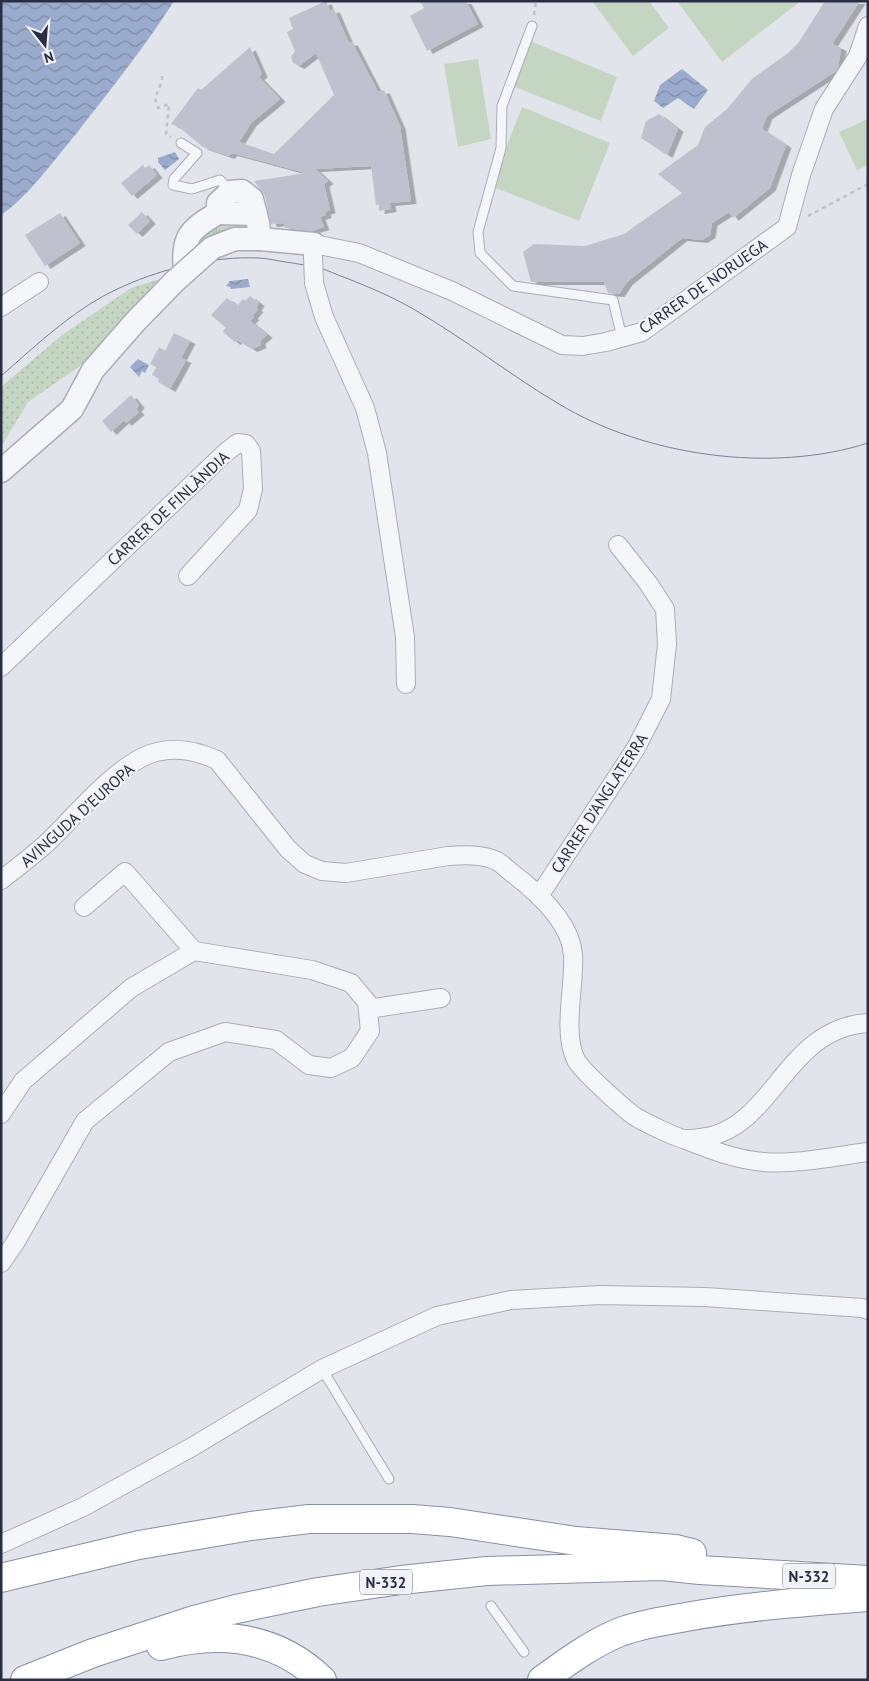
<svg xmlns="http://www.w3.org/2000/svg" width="869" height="1681" viewBox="0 0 869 1681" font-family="'PT Sans',sans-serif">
	<defs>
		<pattern id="grass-dots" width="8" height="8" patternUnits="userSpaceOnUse" patternTransform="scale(1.25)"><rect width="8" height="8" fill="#c4d6c2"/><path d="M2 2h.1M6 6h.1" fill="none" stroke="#a8b8a8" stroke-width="1.8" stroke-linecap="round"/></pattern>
		<pattern id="park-tufts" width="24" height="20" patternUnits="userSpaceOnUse" patternTransform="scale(1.25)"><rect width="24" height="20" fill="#c4d6c2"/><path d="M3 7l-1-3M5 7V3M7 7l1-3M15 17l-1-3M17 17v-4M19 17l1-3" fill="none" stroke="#a8b8a8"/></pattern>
		<pattern id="water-waves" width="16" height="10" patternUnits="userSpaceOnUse" patternTransform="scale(1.25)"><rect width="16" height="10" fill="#9babcd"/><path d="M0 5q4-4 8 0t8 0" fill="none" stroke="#7e8ca8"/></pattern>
		<filter id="shadow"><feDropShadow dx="5.5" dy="3" stdDeviation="0" flood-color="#0004"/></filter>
	</defs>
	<rect width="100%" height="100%" fill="#e2e4eb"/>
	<!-- grass -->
	<polygon fill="url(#grass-dots)" points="169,276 90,359 28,402 1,447 1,387 62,335 131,288"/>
	<!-- park -->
	<polygon fill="url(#park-tufts)" points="234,216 251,226 229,230 194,252 198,235"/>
	<!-- pitch -->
	<g fill="#c4d6c2">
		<polygon points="592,1 649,1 669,28 633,56"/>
		<polygon points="677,1 801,1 722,62"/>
		<polygon points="528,40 617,77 601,121 510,85"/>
		<polygon points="478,59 491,139 458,147 444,64"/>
		<polygon points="522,107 610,143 579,221 491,186"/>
		<polygon points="868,119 868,165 857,170 839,132"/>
	</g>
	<!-- water -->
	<g fill="url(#water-waves)">
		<path d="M1,1H174C144,48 110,90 76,134C54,160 29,196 1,215Z"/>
		<polygon points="682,69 708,90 694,109 678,98 663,108 654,101 660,85"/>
		<polygon points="175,152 179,159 165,170 158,162 158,158"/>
		<polygon points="248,279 250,287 231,289 230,287 226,286 230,281"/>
		<polygon points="138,359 149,365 145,373 142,371 139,377 130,367"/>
	</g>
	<!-- building -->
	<g fill="#bfc2ce" filter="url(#shadow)">
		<polygon points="326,1 330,11 334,9 349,43 352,42 378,92 384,90 400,126 411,201 390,203 391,209 379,211 379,204 376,205 371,166 315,169 328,181 324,184 330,210 325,212 326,215 320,217 324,227 311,231 285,228 284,223 271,224 265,196 254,181 306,173 232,153 229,156 203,147 179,127 171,124 198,88 201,90 250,47 262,74 259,77 280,99 251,123 239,142 274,154 334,95 316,53 299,66 293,63 291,57 295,51 287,32 293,29 289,18"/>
		<polygon points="420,1 466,1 478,24 427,51 410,16 424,8"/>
		<polygon points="825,1 860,1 832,44 841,48 838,68 836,71 767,116 762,129 786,145 770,188 733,218 729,212 712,223 710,235 702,240 682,238 627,282 619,294 608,293 604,282 531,282 523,252 534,244 585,246 624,234 682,193 658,174 698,145 705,127 727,109 752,79 788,53 799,42"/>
		<polygon points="659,114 678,129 667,155 641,138 646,121"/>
		<polygon points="143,165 145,168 149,165 157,175 132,196 121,183"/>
		<polygon points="142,212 150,221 137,234 128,225"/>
		<polygon points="60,213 80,243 45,266 25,235"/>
		<polygon points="250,296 259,303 256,308 258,309 252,316 254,317 250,321 267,335 260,341 261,345 252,349 237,340 235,342 224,333 223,331 226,328 211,315 227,298 237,306 243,299 245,301"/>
		<polygon points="174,333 190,341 181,358 186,360 170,389 158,382 159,379 152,375 156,367 150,364 159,347 165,351"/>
		<polygon points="131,395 139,405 136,409 139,412 126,423 124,420 111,432 102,421"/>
	</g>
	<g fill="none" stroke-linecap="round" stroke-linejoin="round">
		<!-- service casing -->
		<g stroke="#aaadb9" stroke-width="11">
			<g id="service">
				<polyline points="532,26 502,106 501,148 478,232 480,253 513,286 613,300 622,338"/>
				<polyline points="181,143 197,153 174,179 173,185 192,189 220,180 230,192"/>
				<polyline points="322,1369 389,1479"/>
				<polyline points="491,1606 524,1652"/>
			</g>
		</g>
		<!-- minor casing -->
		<g stroke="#aaadb9" stroke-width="20">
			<g id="minor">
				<polyline points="313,256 314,244 359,253 452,291 562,345 583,346 606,342 642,332 787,227 801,175 824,109 858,56 868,26"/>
				<polyline points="314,283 324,317 365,408 377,453 405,637 406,684"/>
				<polyline points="1,307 39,282"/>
				<polyline points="1,667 225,453 238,443 246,444 251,451 253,489 248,510 188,576"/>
				<path d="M1,880C18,867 34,855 49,841C76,815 115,767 150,754C173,746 195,750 217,760L288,849L305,864L322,871L346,873L448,856C464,855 482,854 497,861C502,864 507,869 512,873C537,892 571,922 573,955C575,986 562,1032 576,1060C582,1071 622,1107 633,1115C639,1120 677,1138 684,1139C691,1140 700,1138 707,1137C775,1124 786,1028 868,1023"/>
				<polyline points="539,896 636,748 661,699 667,644 665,609 648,583 618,545"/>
				<polyline points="84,907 125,872 194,951"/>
				<polyline points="368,1009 441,998"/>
				<polyline points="1,1114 23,1081 131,988 194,951 312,970 351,983 367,1002 370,1031 352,1058 331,1068 309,1065 276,1040 225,1032 169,1052 85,1121 15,1243 1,1263"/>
				<path d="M686,1140C711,1150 737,1160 764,1162C794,1165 837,1156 868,1152"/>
				<polyline points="1,1544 83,1507 192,1447 322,1369 437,1316 511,1300 600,1295 705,1297 862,1308 868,1310"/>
			</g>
		</g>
		<!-- tertiary casing -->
		<g stroke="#aaadb9" stroke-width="25">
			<g id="tertiary">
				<polyline points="218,213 256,214"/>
				<polyline points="212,248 235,239 260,239 314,244"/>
				<path d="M185,272C182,238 188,230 218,213V203L230,192L242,191L252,199L258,223L260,239"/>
				<polyline points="1,471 72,409 93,370 135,322 175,281"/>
			</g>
		</g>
		<!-- trunk casing -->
		<g stroke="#888ea3" stroke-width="30">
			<g id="trunk">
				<polyline points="1,1578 139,1545 251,1526 309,1519 412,1519 450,1522 576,1541 676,1549 692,1553"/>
				<path d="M161,1646C220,1630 276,1636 322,1680"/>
				<polyline points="25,1680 93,1653 194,1620 236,1609 318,1592 401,1580 487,1571 662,1566 700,1570 868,1580"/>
				<path d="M542,1680C567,1662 591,1644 620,1632C641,1624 664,1621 686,1617C746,1606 807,1602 868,1597"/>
			</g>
		</g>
		<!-- path -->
		<g stroke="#c0c2ca" stroke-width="2.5" stroke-dasharray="4 4" stroke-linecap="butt">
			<polyline points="534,15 536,1"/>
			<polyline points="162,76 162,81 155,98 158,108 169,104 166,134 171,137"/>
			<polyline points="808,216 868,184"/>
		</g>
		<!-- service -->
		<use href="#service" stroke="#f5f6f9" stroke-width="9"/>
		<!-- minor -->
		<use href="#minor" stroke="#f5f6f9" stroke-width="18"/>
		<!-- tertiary -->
		<use href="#tertiary" stroke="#f5f6f9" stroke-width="22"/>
		<!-- trunk -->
		<use href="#trunk" stroke="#fff" stroke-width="28"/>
		<!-- tram -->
		<path stroke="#7a8096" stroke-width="1" d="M1,376C39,343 77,306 124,286C164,268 214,256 258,258C267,258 277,261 286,262C297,264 308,265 319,268C328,270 337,275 346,278C369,287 393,297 415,310C465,339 510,375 559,404C645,456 772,474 868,443"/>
		<!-- minor-bridge casing -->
		<g stroke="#aaadb9" stroke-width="20" stroke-linecap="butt">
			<polyline id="minor-bridge" points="313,256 314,283"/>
		</g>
		<!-- tertiary-bridge casing -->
		<g stroke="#aaadb9" stroke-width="25" stroke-linecap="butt">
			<polyline id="tertiary-bridge" points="175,281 212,248"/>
		</g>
		<!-- minor-bridge -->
		<use href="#minor-bridge" stroke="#f5f6f9" stroke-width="18"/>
		<!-- tertiary-bridge -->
		<use href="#tertiary-bridge" stroke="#f5f6f9" stroke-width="22"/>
	</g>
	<g text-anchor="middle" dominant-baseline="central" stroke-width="4.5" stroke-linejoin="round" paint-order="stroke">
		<!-- shield labels -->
		<g fill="#f2f3f8" stroke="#65697a" stroke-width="1">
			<rect x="783" y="1563.5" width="52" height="25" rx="4"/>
			<rect x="360" y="1569.5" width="52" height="25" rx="4"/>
		</g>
		<g font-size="15" font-weight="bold" fill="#292e44">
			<text x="809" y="1576">N-332</text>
			<text x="386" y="1582">N-332</text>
		</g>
		<!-- street labels -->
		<g font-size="16" fill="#292e44" stroke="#f2f3f8">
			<text transform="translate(703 286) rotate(-35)">CARRER DE NORUEGA</text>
			<text transform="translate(168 508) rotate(-43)">CARRER DE FINLÀNDIA</text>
			<text transform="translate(599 803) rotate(-57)">CARRER D'ANGLATERRA</text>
			<text transform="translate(77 815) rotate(-42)">AVINGUDA D'EUROPA</text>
		</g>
	</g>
	<!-- border -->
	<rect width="869" height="1681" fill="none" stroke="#292e44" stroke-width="5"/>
	<!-- north arrow -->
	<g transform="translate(45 45) rotate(163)" stroke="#f2f3f8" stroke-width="4" paint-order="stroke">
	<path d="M0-4L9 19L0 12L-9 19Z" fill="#292e44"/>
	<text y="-8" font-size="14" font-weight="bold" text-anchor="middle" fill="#292e44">N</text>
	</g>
</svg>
